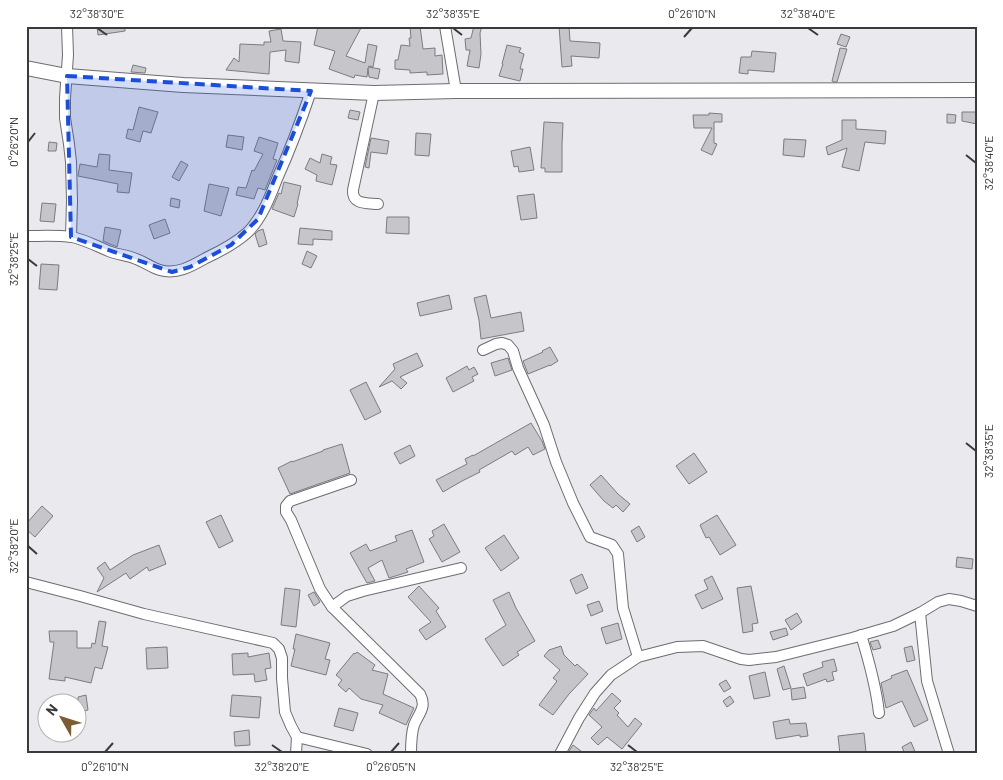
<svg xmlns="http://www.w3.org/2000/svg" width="1003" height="780" viewBox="0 0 1003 780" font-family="Barlow,sans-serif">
	<rect width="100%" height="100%" fill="#eaeaee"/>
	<!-- building -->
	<g fill="#c6c6ca" stroke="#7c7c80">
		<polygon points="97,26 125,26 125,31 98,35"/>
		<polygon points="318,26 362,26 346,56 365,63 368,44 377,46 373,67 369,66 368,67 380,69 378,79 369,77 368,68 367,77 355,75 354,78 329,69 335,51 314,45"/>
		<polygon points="410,26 420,26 423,49 435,48 435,56 442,55 443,74 427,75 427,72 410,73 410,70 395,69 395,60 398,60 401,45 410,46 409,38 411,38"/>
		<polygon points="474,26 482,26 480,33 481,54 479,68 467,66 470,50 466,50 465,39 471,38"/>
		<polygon points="559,26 569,26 570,41 600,43 599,58 571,56 572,66 562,67"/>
		<polygon points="281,29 283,41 301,42 299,63 285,61 286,50 270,52 269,74 226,70 234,58 239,62 240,44 264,45 264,42 271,42 269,31"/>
		<polygon points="841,34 850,37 846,47 837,44"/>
		<polygon points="507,45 521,48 519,52 524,54 520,69 523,69 520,81 499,76 503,64 502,64"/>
		<polygon points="840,48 847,49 837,82 834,82 832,81"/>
		<polygon points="752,51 776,53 774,72 748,70 748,74 739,73 741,57 751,57"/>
		<polygon points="133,65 146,68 145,73 131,72"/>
		<polygon points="139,107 158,112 151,133 143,131 140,142 126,138 128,129 133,130"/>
		<polygon points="350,110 360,112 358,120 348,118"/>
		<polygon points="962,112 977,112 977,124 962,121"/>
		<polygon points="709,113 722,114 722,122 714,122 714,143 717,144 712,155 701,150 712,128 694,128 693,115 709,115"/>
		<polygon points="947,114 956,115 955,123 947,123"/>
		<polygon points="842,120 856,120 856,129 886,131 885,144 865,142 859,171 842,167 847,148 828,155 826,147 842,140"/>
		<polygon points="544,122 563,123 562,145 562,172 545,172 545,168 541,168"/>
		<polygon points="416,133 431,134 429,156 415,155"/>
		<polygon points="228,135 244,137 242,150 226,147"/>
		<polygon points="259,137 278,143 273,159 277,160 265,190 258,188 254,199 236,195 238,187 246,188 252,170 254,171 263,154 254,151"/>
		<polygon points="371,138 389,141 387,154 371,152 369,168 365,167"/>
		<polygon points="784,139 806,140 804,157 783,155"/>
		<polygon points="49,142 57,143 56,151 48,151"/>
		<polygon points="530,147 534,170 519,172 518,166 514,167 511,151"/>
		<polygon points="99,154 110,155 109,170 132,173 129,193 117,192 118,184 78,176 80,164 97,167"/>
		<polygon points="322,154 332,157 330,164 337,165 332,185 316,181 317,175 305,169 310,158 320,163"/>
		<polygon points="181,161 188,165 179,181 172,177"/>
		<polygon points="284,182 301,186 297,204 298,204 294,217 272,209 279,193 281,194"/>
		<polygon points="209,184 229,188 221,216 204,211"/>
		<polygon points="534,194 537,218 521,220 517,196"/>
		<polygon points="171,198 180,200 179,208 170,206"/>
		<polygon points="42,203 56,204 54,222 40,221"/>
		<polygon points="387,217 409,217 409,234 386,233"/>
		<polygon points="165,219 170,233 154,239 149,225"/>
		<polygon points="105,227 121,230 117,247 103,241"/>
		<polygon points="300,228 332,231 332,240 313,239 313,245 298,244"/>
		<polygon points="263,229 267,244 259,247 255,234 258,231"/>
		<polygon points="307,251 317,256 311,268 302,264"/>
		<polygon points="41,264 59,265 57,290 39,289"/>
		<polygon points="449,295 452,309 420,316 417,303"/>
		<polygon points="486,295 491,318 521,312 524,331 481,339 479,320 474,298"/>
		<polygon points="550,347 558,361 550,366 550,365 528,374 523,361 543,352 542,351"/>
		<polygon points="417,353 423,366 400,377 407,383 401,389 392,381 379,387 395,369 393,364"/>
		<polygon points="508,358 512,370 495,376 491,363"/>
		<polygon points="467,366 469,370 474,367 478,374 472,377 474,381 453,392 446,378"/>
		<polygon points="366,382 381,412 365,420 350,390"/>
		<polygon points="531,423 542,441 545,449 533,455 528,447 515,455 512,451 479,470 480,472 462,481 443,492 436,480 467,464 465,459 473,455 473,456"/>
		<polygon points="342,444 350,473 290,494 278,468 292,461 292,462 323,451 323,450"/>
		<polygon points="410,445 415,456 400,464 394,453"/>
		<polygon points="694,453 707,472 689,484 676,466"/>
		<polygon points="601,475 618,494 630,504 623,512 616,505 613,508 604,501 590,485"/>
		<polygon points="42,506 53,516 35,537 26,529 26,524"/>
		<polygon points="221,515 233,541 219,548 206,522"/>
		<polygon points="717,515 736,545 720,555 709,537 706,538 700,525"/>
		<polygon points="444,524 460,552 442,562 429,539 434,536 432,531"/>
		<polygon points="639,526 645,537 637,542 631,531"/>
		<polygon points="412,530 424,562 406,569 408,572 389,578 382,560 368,568 375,581 367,583 350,553 366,544 370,551 397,541 395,536"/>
		<polygon points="504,535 519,558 501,571 485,548"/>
		<polygon points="159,545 166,564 149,571 147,567 130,579 126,573 97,592 104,578 97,568 105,562 110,570 133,555"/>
		<polygon points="957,557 973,559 972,569 956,567"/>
		<polygon points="582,574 588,588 576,594 570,580"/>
		<polygon points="712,576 723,599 702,609 695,595 708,589 704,580"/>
		<polygon points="419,586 439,608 436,611 446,627 426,640 419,630 431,622 408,597"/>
		<polygon points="751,586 758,623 752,624 753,631 743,633 737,588"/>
		<polygon points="285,588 300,590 296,627 281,625"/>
		<polygon points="314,592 320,602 314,606 308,595"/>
		<polygon points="509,592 516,608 535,641 517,652 519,655 503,666 485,639 506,625 493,600"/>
		<polygon points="599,601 603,611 591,616 587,605"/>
		<polygon points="797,613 802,622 791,630 785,620"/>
		<polygon points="99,621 106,622 102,646 108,647 102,669 95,667 91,683 65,677 65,681 49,679 54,642 50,642 49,631 77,631 77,648 91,648 92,643 95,644"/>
		<polygon points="618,623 622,639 606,644 601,628"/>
		<polygon points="786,628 788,635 773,640 770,632"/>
		<polygon points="296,634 330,643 325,659 330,660 326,675 291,666 295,649 293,649"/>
		<polygon points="878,640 881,648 873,650 870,642"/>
		<polygon points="561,646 564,655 575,666 577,664 588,674 569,694 553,715 539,705 557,681 553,678 560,670 544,656 549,650"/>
		<polygon points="912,646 915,660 907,662 904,648"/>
		<polygon points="167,647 168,668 147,669 146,648"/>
		<polygon points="357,652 375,665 372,670 388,674 383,694 414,708 406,725 379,713 383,705 361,699 349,688 346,692 338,685 342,680 336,675 354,653 355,654"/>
		<polygon points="248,653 248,657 269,653 271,668 265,669 267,680 255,682 254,674 233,675 232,654"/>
		<polygon points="834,659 837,671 832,672 834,680 827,682 826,679 807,686 803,674 823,667 822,662"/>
		<polygon points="784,666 791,688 783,690 777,669"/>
		<polygon points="907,670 928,720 914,727 902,701 886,708 881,683 892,678 891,676"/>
		<polygon points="765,672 770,696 754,699 749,676"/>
		<polygon points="726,680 731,688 724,692 719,684"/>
		<polygon points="804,687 806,698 792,700 791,689"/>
		<polygon points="612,693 621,701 614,708 619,713 617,715 628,727 635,718 642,724 622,749 607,737 598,745 591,738 602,727 589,715 594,708 596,711"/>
		<polygon points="86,695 88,710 78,712 78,697"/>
		<polygon points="232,695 261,697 259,718 230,716"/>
		<polygon points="730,696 734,702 727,707 723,701"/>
		<polygon points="339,708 358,713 353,731 334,726"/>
		<polygon points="789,719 790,724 806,723 808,736 800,737 800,735 776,739 773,722"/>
		<polygon points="249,730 250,745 235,746 234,732"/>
		<polygon points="864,733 866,752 840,754 838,736"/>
		<polygon points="911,742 916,754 905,754 902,747"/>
		<polygon points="573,745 585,754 573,754 569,751"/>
	</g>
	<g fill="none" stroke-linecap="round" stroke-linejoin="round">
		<!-- street casing -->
		<g stroke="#6d6d70" stroke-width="12">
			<g id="street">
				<polyline points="67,26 68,55 65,98 65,118 69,144 71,162 72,201 71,237"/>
				<polyline points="445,26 456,91"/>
				<path d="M374,93L353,190C352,205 367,203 378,204"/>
				<path d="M26,236C41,236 57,235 72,237C86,240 98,247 111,252C119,255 128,255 136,259C145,262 152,268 160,270C177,275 192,266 206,258C221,251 236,243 248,232C262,218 270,197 277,179C290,150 301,121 311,91"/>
				<polyline points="483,350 496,344 502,343 508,345 513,351 518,368 544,425 556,462 573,503 590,537 612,545 618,554 623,608 638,657"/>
				<path d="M351,480L290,501L286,506V512L291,520L320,589L332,607L420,694C427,707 419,713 414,725C411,734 411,744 411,754"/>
				<polyline points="26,582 80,596 144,614 273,643 279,649 282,658 282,678 285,712 291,726 297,737 296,754"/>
				<polyline points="332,607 347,596 363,591 461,568"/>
				<polyline points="920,613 927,681 949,754"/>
				<path d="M861,635C869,661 876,686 879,713"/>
				<polyline points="297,737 367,754"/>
				<polyline points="560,754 579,718 595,693 611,675 638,657 677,647 703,646 741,659 749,660 776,657 852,638 893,626 920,613 938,602 949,599 961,601 977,606"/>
			</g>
		</g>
		<!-- secondary casing -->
		<g stroke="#6d6d70" stroke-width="16">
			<polyline id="secondary" points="26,68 67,76 183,85 374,93 456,91 977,90"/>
		</g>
		<!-- street -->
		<use href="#street" stroke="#fff" stroke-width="10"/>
		<!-- secondary -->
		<use href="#secondary" stroke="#fff" stroke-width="14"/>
	</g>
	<!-- marked area -->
	<path fill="#1d4ed8" fill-opacity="0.2" stroke="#1d4ed8" stroke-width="4" stroke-dasharray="10 6" stroke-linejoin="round" d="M67,76L311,91L258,219L231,245L190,267L172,272L71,237Z"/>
	<!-- ticks -->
	<path fill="none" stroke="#3a3a3c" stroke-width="2" d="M97,28L107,35M453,28L462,35M808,28L818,35M684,37L692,28M28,142L35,133M966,155L976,163M28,259L37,266M966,443L976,451M28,546L37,554M272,745L282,752M628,745L637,752M105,752L113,743M391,752L399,743"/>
	<!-- border -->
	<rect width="1003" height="780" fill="none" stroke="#ffffff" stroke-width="55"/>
	<!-- north arrow -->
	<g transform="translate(62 718) rotate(309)"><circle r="24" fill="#ffffff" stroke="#b0b0b1"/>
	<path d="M0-4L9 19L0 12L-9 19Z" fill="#7c5c32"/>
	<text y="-8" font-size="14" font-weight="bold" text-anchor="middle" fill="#3a3a3c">N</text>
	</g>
	<rect x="28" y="28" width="948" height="724" fill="none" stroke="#3a3a3c" stroke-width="2"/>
	<g font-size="12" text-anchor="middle" fill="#3a3a3c">
		<text x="97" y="18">32°38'30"E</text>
		<text x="453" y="18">32°38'35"E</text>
		<text x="692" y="18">0°26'10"N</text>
		<text x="808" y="18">32°38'40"E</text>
		<text transform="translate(14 142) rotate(-90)" y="4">0°26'20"N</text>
		<text transform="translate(989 163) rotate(-90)" y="4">32°38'40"E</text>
		<text transform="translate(14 259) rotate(-90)" y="4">32°38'25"E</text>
		<text transform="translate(989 451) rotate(-90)" y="4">32°38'35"E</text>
		<text transform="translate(14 546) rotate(-90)" y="4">32°38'20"E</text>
		<text x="105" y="771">0°26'10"N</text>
		<text x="282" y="771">32°38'20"E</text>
		<text x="391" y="771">0°26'05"N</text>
		<text x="637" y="771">32°38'25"E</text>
	</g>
</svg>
